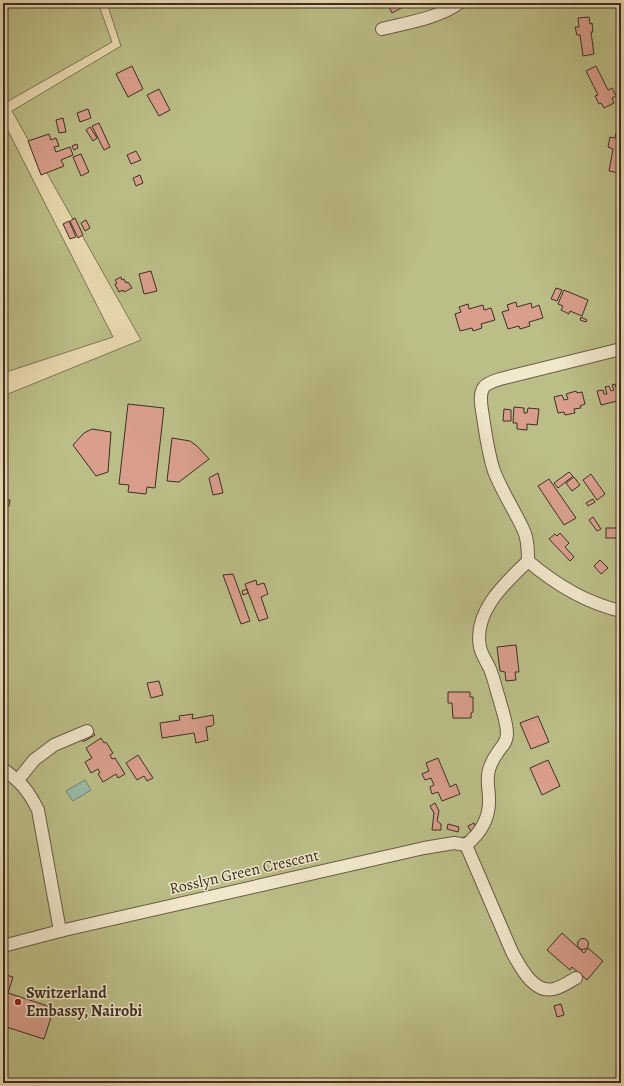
<svg xmlns="http://www.w3.org/2000/svg" width="624" height="1086" viewBox="0 0 624 1086" font-family="Alegreya,serif">
	<rect width="100%" height="100%" fill="#eadbb0"/>
	<filter id="stains"><feTurbulence type="fractalNoise" baseFrequency=".005" numOctaves="4"/><feColorMatrix values="0 0 0 0 .2 0 0 0 0 .09 0 0 0 0 .02 0 0 0 .5 -.17"/></filter>
	<radialGradient id="worn" r=".72"><stop offset=".6" stop-color="#630" stop-opacity="0"/><stop offset="1" stop-color="#630" stop-opacity=".3"/></radialGradient>
	<!-- green -->
	<g fill="#bcbe87" stroke="#7c7656">
		<polygon points="3,3 98,3 112,42 3,104"/>
		<polygon points="107,3 621,3 621,1083 3,1083 3,396 141,340 12,111 121,46"/>
		<polygon points="3,121 113,337 3,373"/>
	</g>
	<!-- water -->
	<polygon fill="#98bba8" stroke="#738374" points="85,780 91,790 73,801 66,791"/>
	<!-- building -->
	<g fill="#d99f8c" stroke="#3c2f26">
		<polygon points="387,3 402,3 403,7 392,13"/>
		<polygon points="589,17 590,24 592,23 593,32 591,32 594,54 583,56 580,35 577,35 575,27 579,27 578,18"/>
		<polygon points="132,66 143,89 128,97 116,74"/>
		<polygon points="596,66 608,90 612,88 616,96 612,98 614,103 604,108 601,103 599,104 595,96 598,95 586,71"/>
		<polygon points="159,89 170,110 159,116 147,95"/>
		<polygon points="88,109 91,118 80,122 77,113"/>
		<polygon points="63,118 66,132 59,133 56,120"/>
		<polygon points="99,123 110,147 104,150 92,126"/>
		<polygon points="90,127 97,138 93,141 86,130"/>
		<polygon points="616,133 621,134 621,163 619,173 609,171 613,149 608,147 610,137 615,138"/>
		<polygon points="49,134 51,140 56,138 59,146 54,147 56,152 70,147 73,155 61,160 64,166 41,175 28,141"/>
		<polygon points="77,144 78,148 74,150 72,146"/>
		<polygon points="136,151 141,160 131,164 127,155"/>
		<polygon points="81,154 89,172 81,176 73,157"/>
		<polygon points="140,175 143,183 136,186 133,178"/>
		<polygon points="75,218 83,235 78,238 70,221"/>
		<polygon points="86,220 90,228 85,231 81,223"/>
		<polygon points="69,221 76,237 70,239 63,224"/>
		<polygon points="151,271 157,291 144,294 139,274"/>
		<polygon points="121,277 122,280 124,279 126,283 128,282 132,288 124,292 123,290 119,292 115,284 117,283 115,280"/>
		<polygon points="556,288 562,290 557,301 551,299"/>
		<polygon points="564,290 588,300 582,316 570,311 569,314 561,310 563,306 558,304"/>
		<polygon points="516,302 517,307 531,303 532,308 539,305 543,318 529,322 530,326 520,329 519,326 508,329 502,312 509,310 507,305"/>
		<polygon points="468,304 469,309 483,305 484,310 491,308 495,320 481,324 482,328 473,331 472,328 460,331 455,314 461,312 459,307"/>
		<polygon points="581,317 587,320 586,322 580,320"/>
		<polygon points="619,383 621,383 621,400 601,405 597,391 603,390 604,394 607,394 605,387 609,386 611,391 614,390 612,385 615,384 616,388 619,388"/>
		<polygon points="576,391 577,393 582,392 585,404 580,406 581,408 574,409 575,413 565,415 564,412 558,413 554,397 562,395 564,400 568,399 566,394"/>
		<polygon points="128,404 164,408 155,488 147,487 146,494 128,492 129,485 119,484"/>
		<polygon points="514,407 524,408 524,413 527,413 528,408 539,409 537,425 527,424 527,430 517,429 517,423 513,423"/>
		<polygon points="504,409 511,410 511,421 503,421"/>
		<polygon points="92,429 111,432 108,472 96,476 73,445 84,433"/>
		<polygon points="172,438 190,441 197,446 209,459 179,482 167,481"/>
		<polygon points="569,472 573,476 558,488 554,483"/>
		<polygon points="218,473 223,493 213,495 209,478"/>
		<polygon points="591,474 605,494 597,500 583,480"/>
		<polygon points="574,477 580,485 572,491 566,483"/>
		<polygon points="549,479 576,518 564,525 538,486"/>
		<polygon points="3,499 10,500 9,506 3,505"/>
		<polygon points="593,499 595,502 588,506 586,503"/>
		<polygon points="593,517 601,529 597,531 589,520"/>
		<rect x="606" y="528" width="15" height="10"/>
		<polygon points="560,533 569,543 565,547 574,557 570,561 549,539 555,534 557,536"/>
		<polygon points="600,560 608,568 601,574 594,566"/>
		<polygon points="233,574 250,621 241,624 223,575"/>
		<polygon points="256,580 257,585 264,583 268,594 261,597 268,618 259,621 245,584"/>
		<polygon points="247,589 248,593 243,595 242,591"/>
		<polygon points="516,645 519,672 515,672 516,680 506,681 505,672 500,671 497,647"/>
		<polygon points="159,681 163,695 151,698 147,683"/>
		<polygon points="448,692 470,692 470,697 473,697 473,712 471,713 471,718 453,718 452,703 448,703"/>
		<polygon points="193,714 192,719 213,715 214,724 212,726 206,727 208,740 196,743 194,733 162,738 160,723 180,720 179,716"/>
		<polygon points="538,716 549,742 531,749 520,723"/>
		<polygon points="92,730 95,735 85,741 82,741 80,737"/>
		<polygon points="101,738 104,743 106,742 113,753 110,755 112,759 115,758 125,774 118,778 116,774 103,782 98,774 100,773 98,769 91,773 85,762 92,758 86,748"/>
		<polygon points="138,755 153,778 147,781 144,776 137,780 126,763"/>
		<polygon points="438,758 450,787 456,784 460,794 442,801 438,792 432,794 430,787 434,785 431,778 425,780 422,774 429,771 426,763"/>
		<polygon points="548,760 560,786 542,795 530,768"/>
		<polygon points="435,803 439,811 437,821 441,824 441,830 432,830 434,813 430,806"/>
		<polygon points="474,823 479,834 465,843 459,839 472,834 468,826"/>
		<polygon points="448,824 459,827 458,832 447,829"/>
		<polygon points="562,933 584,953 588,948 603,961 587,980 572,967 570,970 547,950"/>
		<circle cx="583" cy="944" r="5.5"/>
		<polygon points="3,974 13,977 8,993 54,1008 44,1039 3,1026"/>
		<polygon points="561,1004 564,1015 557,1017 554,1006"/>
	</g>
	<g fill="none" stroke-linecap="round" stroke-linejoin="round">
		<!-- street casing -->
		<g stroke="#685a48" stroke-width="14">
			<g id="street">
				<path d="M382,29C406,23 439,18 459,3"/>
				<path d="M528,561C555,584 586,603 621,611"/>
				<path d="M3,769C21,782 28,790 38,810L60,931"/>
				<polyline points="18,780 34,760 54,745 87,731"/>
				<path d="M466,845L512,952C520,966 533,994 554,989C562,987 569,982 576,978"/>
				<path d="M3,946L60,931L424,848L454,843L466,845C481,833 490,818 489,798C489,791 487,784 488,777C488,768 493,759 498,752C502,746 507,742 507,734C507,722 502,710 499,698C496,689 494,679 490,669C487,662 482,656 480,647C473,612 505,583 528,561C528,551 528,540 524,531C515,511 502,492 494,471C488,453 486,436 483,417C482,409 478,395 484,387C487,383 494,381 500,379L621,349"/>
			</g>
		</g>
		<!-- street -->
		<use href="#street" stroke="#f1e8cc" stroke-width="12"/>
	</g>
	<!-- markers -->
	<circle fill="#8f2418" stroke="#f1e8cc" stroke-width="1.5" cx="18" cy="1002" r="4"/>
	<g text-anchor="middle" dominant-baseline="central" stroke-width="3" stroke-linejoin="round" paint-order="stroke">
		<!-- street labels -->
		<g font-size="16" fill="#3c2f26" stroke="#f1e8cc">
			<text transform="translate(244 872) rotate(-13)">Rosslyn Green Crescent</text>
		</g>
		<!-- poi labels -->
		<g font-size="16" font-weight="bold" fill="#3c2f26" stroke="#f1e8cc" text-anchor="start">
			<text x="26" y="993">Switzerland<tspan x="26" dy="18">Embassy, Nairobi</tspan></text>
		</g>
	</g>
	<!-- margin -->
	<rect width="624" height="1086" fill="none" stroke="#eadbb0" stroke-width="16"/>
	<rect x="4" y="4" width="616" height="1078" fill="none" stroke="#3c2f26" stroke-width="2"/>
	<rect x="8" y="8" width="608" height="1070" fill="none" stroke="#3c2f26"/>
	<rect width="100%" height="100%" filter="url(#stains)"/>
	<rect width="100%" height="100%" fill="url(#worn)"/>
</svg>
